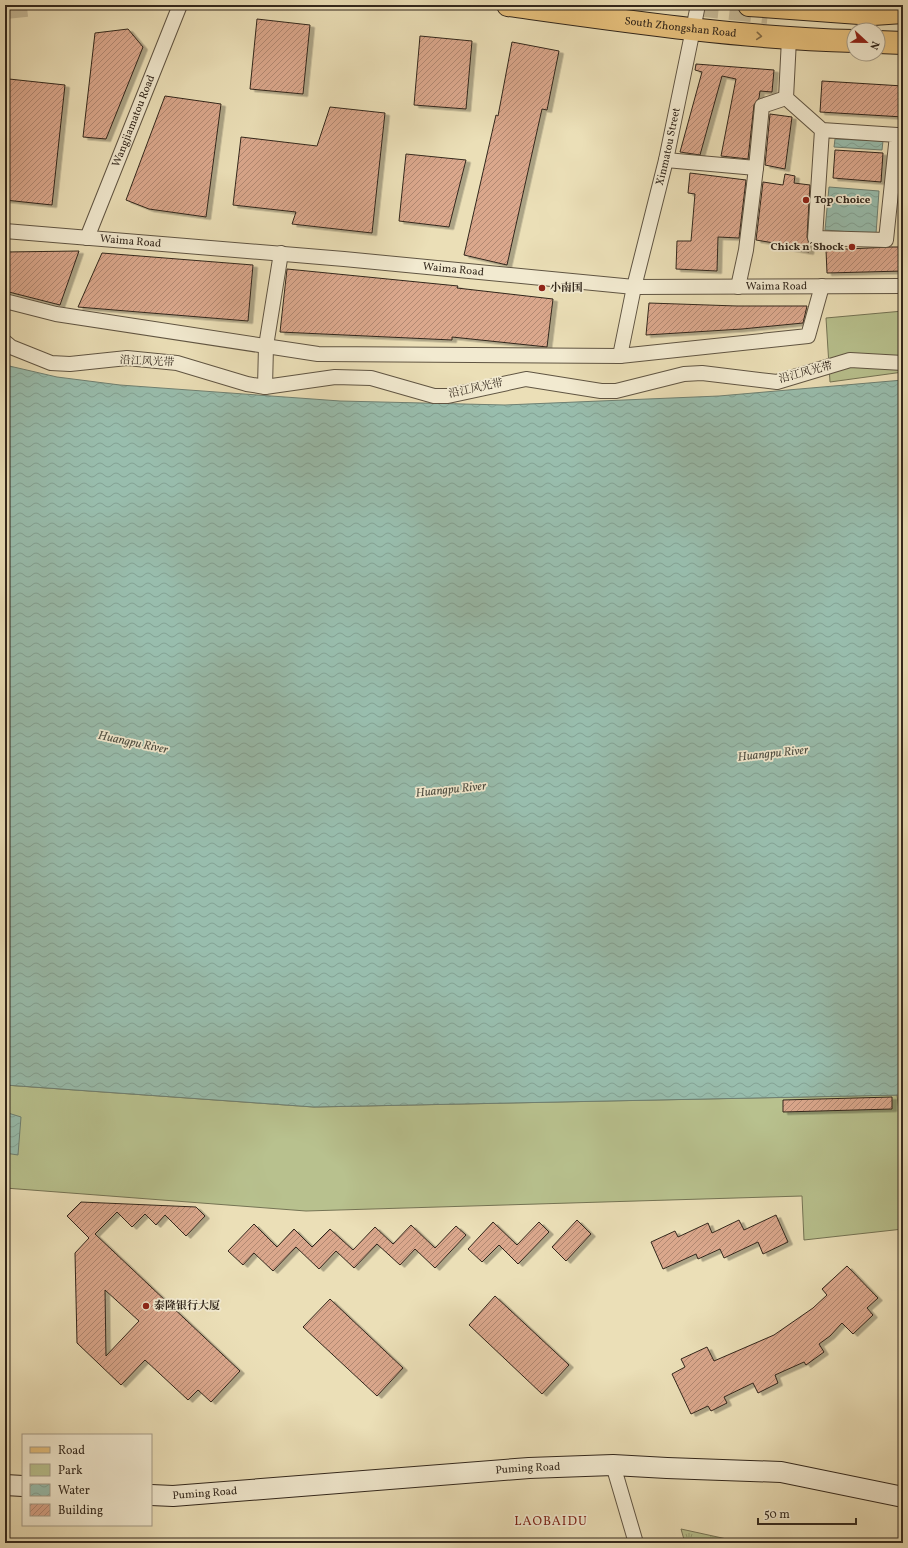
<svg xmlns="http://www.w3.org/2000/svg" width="908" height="1548" viewBox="0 0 908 1548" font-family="Vollkorn,'Noto Serif SC',serif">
	<defs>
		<pattern id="grass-tufts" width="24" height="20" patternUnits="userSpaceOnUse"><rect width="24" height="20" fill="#b8c18e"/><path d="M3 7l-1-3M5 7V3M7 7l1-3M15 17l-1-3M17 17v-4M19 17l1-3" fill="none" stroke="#969d73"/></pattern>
		<pattern id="water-waves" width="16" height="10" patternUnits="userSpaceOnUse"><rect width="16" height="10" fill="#98bdad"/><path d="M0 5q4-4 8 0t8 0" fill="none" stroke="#83a294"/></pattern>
		<pattern id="building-hatch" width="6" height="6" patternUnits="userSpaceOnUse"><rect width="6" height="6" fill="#daa78c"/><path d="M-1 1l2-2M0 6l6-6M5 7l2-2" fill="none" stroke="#b18872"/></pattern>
		<filter id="shadow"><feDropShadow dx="4.5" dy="2.5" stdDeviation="0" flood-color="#0004"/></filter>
	</defs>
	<rect width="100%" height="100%" fill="#ebdfb7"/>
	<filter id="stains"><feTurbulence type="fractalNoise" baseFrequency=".005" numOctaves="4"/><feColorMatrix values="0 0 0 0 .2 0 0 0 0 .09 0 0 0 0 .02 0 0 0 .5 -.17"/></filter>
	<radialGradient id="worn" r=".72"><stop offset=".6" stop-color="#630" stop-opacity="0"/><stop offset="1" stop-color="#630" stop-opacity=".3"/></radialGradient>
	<!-- grass -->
	<polygon fill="url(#grass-tufts)" stroke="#757455" points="681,1529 745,1543 685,1543"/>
	<!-- park -->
	<g fill="#b8c18e" stroke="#757455">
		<polygon points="903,311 903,372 830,382 826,318"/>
		<polygon points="5,1085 314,1107 897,1095 903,1142 903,1229 804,1240 802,1196 306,1211 5,1188"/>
	</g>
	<!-- water -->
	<g fill="url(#water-waves)" stroke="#6f8173">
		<polygon points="835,139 883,141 882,150 834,147"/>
		<polygon points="829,187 879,191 876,234 825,230"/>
		<polygon points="5,365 57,377 120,385 340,401 505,405 719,396 903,380 903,1095 314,1107 5,1085"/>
		<polygon points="5,1112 21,1117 18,1155 5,1153"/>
	</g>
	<!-- building -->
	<g fill="url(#building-hatch)" stroke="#32271c" fill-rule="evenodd" filter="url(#shadow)">
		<polygon points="257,19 310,25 303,94 250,89"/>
		<polygon points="128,29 143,47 106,139 83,137 95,33"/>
		<polygon points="420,36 472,41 466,109 414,105"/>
		<polygon points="512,42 559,51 547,110 542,109 507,265 464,255 496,115 498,116"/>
		<polygon points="696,64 774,70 772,92 760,91 759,98 754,105 748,159 721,156 736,79 722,76 700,155 680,152 702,72 695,70"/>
		<polygon points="9,79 65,85 52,205 5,200 5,92"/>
		<polygon points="822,81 903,86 903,117 820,112"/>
		<polygon points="165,96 221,104 206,217 149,209 126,200"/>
		<polygon points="330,107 385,113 372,233 292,224 296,212 233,205 241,137 317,146"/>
		<polygon points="770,114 792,117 785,169 765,165"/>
		<polygon points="835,150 883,153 881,182 833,178"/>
		<polygon points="406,154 466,160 449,227 399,221"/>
		<polygon points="690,173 746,180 739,238 718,237 717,271 676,269 677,241 691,241 695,194 688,193"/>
		<polygon points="785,174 795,176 794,183 810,185 807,237 810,245 809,252 786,248 786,245 756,240 763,182 783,185"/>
		<polygon points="890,247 903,247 903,271 827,273 826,250"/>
		<polygon points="79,251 60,305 5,291 5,252"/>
		<polygon points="102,253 253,265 248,321 78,307"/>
		<polygon points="287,269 458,286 457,288 553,299 547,347 452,337 452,340 280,332"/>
		<polygon points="649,303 737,306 807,306 803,323 742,329 646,335"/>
		<polygon points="892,1097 892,1109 783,1112 783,1100"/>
		<path d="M81,1202L196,1207L205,1216L186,1236L165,1215L156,1225L145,1214L132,1227L117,1212L95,1234L240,1371L211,1402L198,1390L188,1400L145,1360L121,1385L77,1343L75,1253L89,1238L67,1216ZM105,1290L139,1321L106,1356Z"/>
		<polygon points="776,1215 788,1242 763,1254 758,1242 724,1258 720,1249 698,1259 696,1254 663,1269 651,1242 675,1231 678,1237 708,1223 712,1233 739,1220 744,1230"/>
		<polygon points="577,1220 591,1234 566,1261 552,1247"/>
		<polygon points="493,1222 517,1245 539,1222 549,1232 518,1264 499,1245 482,1262 468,1249"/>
		<polygon points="254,1224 277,1247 294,1229 312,1247 330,1229 353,1250 375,1227 393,1244 411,1225 435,1248 456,1226 466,1235 435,1268 415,1249 400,1265 377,1244 354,1268 336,1251 319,1269 296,1247 273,1271 254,1253 243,1265 228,1251"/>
		<polygon points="847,1266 878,1298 867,1308 873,1315 853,1334 842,1323 830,1336 819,1344 824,1352 806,1365 804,1362 775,1375 778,1383 758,1393 753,1383 724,1397 727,1403 711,1411 708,1406 691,1414 672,1374 685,1367 681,1359 707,1347 714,1361 774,1335 813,1308 827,1295 822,1289"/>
		<polygon points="495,1296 569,1365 542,1394 469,1325"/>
		<polygon points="330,1299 403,1368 377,1396 303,1327"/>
	</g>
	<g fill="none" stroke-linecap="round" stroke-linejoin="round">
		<!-- primary-tunnel -->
		<g stroke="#c6ba98" stroke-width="22" stroke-dasharray="22 11" stroke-linecap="butt">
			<polyline points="697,5 768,13"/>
			<polyline points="5,8 34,5"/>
		</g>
		<!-- street casing -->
		<g stroke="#605543" stroke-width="16">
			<g id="street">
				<polyline points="789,39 786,98 822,130 815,238 886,240 897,135 822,130"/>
				<polyline points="666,160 756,168 762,106 786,98"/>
				<path id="s1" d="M5,231L344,259L634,287L903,286"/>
				<path id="s2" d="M87,238L180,5"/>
				<polyline points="738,287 746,250 756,168"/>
				<polyline points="5,301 56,314 318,354 620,356 808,336 822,286"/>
				<polyline points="5,342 11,347 51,363 70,364 127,358 177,363 247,384 265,387 335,377 371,378 434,396 448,396 526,379 601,391 616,391 684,374 702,373 777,382 850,360 903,363"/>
				<path id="s3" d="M620,356L634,287L666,160L698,5"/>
				<polyline points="265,387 266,346 281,253"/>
				<polyline points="613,1465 636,1543"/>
			</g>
		</g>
		<!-- secondary casing -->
		<g stroke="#32271c" stroke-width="22">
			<g id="secondary">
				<polyline points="5,1485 23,1486"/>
				<path id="s4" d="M151,1495L173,1496L529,1468L613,1465L667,1468L781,1472L903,1497"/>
			</g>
		</g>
		<!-- primary casing -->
		<g stroke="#32271c" stroke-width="24">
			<g id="primary">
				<path id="s5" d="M508,5C623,21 738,38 854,41"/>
				<polyline points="749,5 873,14 903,12"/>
				<polyline points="878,42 903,43"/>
			</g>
		</g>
		<!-- street -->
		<use href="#street" stroke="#f2ead0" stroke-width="14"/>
		<!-- secondary -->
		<use href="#secondary" stroke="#f2ead0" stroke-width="20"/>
		<!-- primary -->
		<use href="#primary" stroke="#e6c07c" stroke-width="22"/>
	</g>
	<!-- one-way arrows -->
	<defs><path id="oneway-chevron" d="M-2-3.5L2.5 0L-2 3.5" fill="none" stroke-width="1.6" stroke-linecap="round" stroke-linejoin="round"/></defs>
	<use stroke="#836c47" href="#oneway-chevron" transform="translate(759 36) rotate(5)"/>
	<!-- markers -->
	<g fill="#8f2418" stroke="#f2ead0" stroke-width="1.5">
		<circle cx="806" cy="200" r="4"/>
		<circle cx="852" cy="247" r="4"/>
		<circle cx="542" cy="288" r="4"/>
		<circle cx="146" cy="1306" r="4"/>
	</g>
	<g text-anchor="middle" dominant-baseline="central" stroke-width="3.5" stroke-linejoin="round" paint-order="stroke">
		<!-- street labels -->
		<g font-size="11" fill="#32271c" stroke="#f2ead0">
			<text stroke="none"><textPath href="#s5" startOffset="174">South Zhongshan Road</textPath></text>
			<text stroke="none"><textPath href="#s2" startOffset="126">Wangjiamatou Road</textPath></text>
			<text stroke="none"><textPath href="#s3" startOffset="215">Xinmatou Street</textPath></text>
			<text stroke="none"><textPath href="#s1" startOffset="126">Waima Road</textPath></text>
			<text stroke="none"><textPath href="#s1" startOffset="450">Waima Road</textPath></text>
			<text stroke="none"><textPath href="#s1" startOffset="774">Waima Road</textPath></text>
			<text transform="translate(147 362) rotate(3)">沿江风光带</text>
			<text transform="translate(806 373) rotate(-15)">沿江风光带</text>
			<text transform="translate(476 389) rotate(-12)">沿江风光带</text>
			<text stroke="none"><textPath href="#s4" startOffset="378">Puming Road</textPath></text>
			<text stroke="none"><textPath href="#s4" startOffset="54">Puming Road</textPath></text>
		</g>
		<!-- poi labels -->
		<g font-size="11" font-weight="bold" fill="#32271c" stroke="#f2ead0" text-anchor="start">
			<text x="814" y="200">Top Choice</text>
			<text x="844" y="247" text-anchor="end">Chick n´Shock</text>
			<text x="550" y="288">小南国</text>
			<text x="154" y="1306">泰隆银行大厦</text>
		</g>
		<!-- water labels -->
		<g font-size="12" font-style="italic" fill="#4c4c40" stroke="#f2ead0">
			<text transform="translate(133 743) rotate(12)">Huangpu River</text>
			<text transform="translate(773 754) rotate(-6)">Huangpu River</text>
			<text transform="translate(451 790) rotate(-6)">Huangpu River</text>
		</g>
		<!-- quarter labels -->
		<g font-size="13" letter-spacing="1" fill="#7a1f14" stroke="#f2ead0">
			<text x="551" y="1522">LAOBAIDU</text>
		</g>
	</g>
	<!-- margin -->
	<rect width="908" height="1548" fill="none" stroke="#ebdfb7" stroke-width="20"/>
	<rect x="6" y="6" width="896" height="1536" fill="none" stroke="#32271c" stroke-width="2"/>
	<rect x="10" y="10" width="888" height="1528" fill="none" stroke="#32271c"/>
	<!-- legend -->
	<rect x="22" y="1434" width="130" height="92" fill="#f2ead0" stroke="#a59c88"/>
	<rect x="30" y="1447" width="20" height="6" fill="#e6c07c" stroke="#a59c88"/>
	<text x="58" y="1454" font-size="12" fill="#32271c">Road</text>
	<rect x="30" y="1464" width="20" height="12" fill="#b8c18e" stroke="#a59c88"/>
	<text x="58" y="1474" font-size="12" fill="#32271c">Park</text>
	<rect x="30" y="1484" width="20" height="12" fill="url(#water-waves)" stroke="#a59c88"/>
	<text x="58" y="1494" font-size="12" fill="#32271c">Water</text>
	<rect x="30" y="1504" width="20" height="12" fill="url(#building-hatch)" stroke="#a59c88"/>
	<text x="58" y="1514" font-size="12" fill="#32271c">Building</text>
	<!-- north arrow -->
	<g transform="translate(866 42) rotate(112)"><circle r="19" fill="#f2ead0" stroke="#a59c88"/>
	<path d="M0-3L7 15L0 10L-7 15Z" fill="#8f2418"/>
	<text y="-6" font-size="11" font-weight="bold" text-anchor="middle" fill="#32271c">N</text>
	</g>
	<!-- scale -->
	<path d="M758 1518v6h98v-6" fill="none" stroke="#32271c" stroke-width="2"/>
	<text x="764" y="1518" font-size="12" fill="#32271c" stroke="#f2ead0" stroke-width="3" paint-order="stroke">50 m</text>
	<rect width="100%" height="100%" filter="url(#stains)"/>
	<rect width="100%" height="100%" fill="url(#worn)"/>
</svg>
